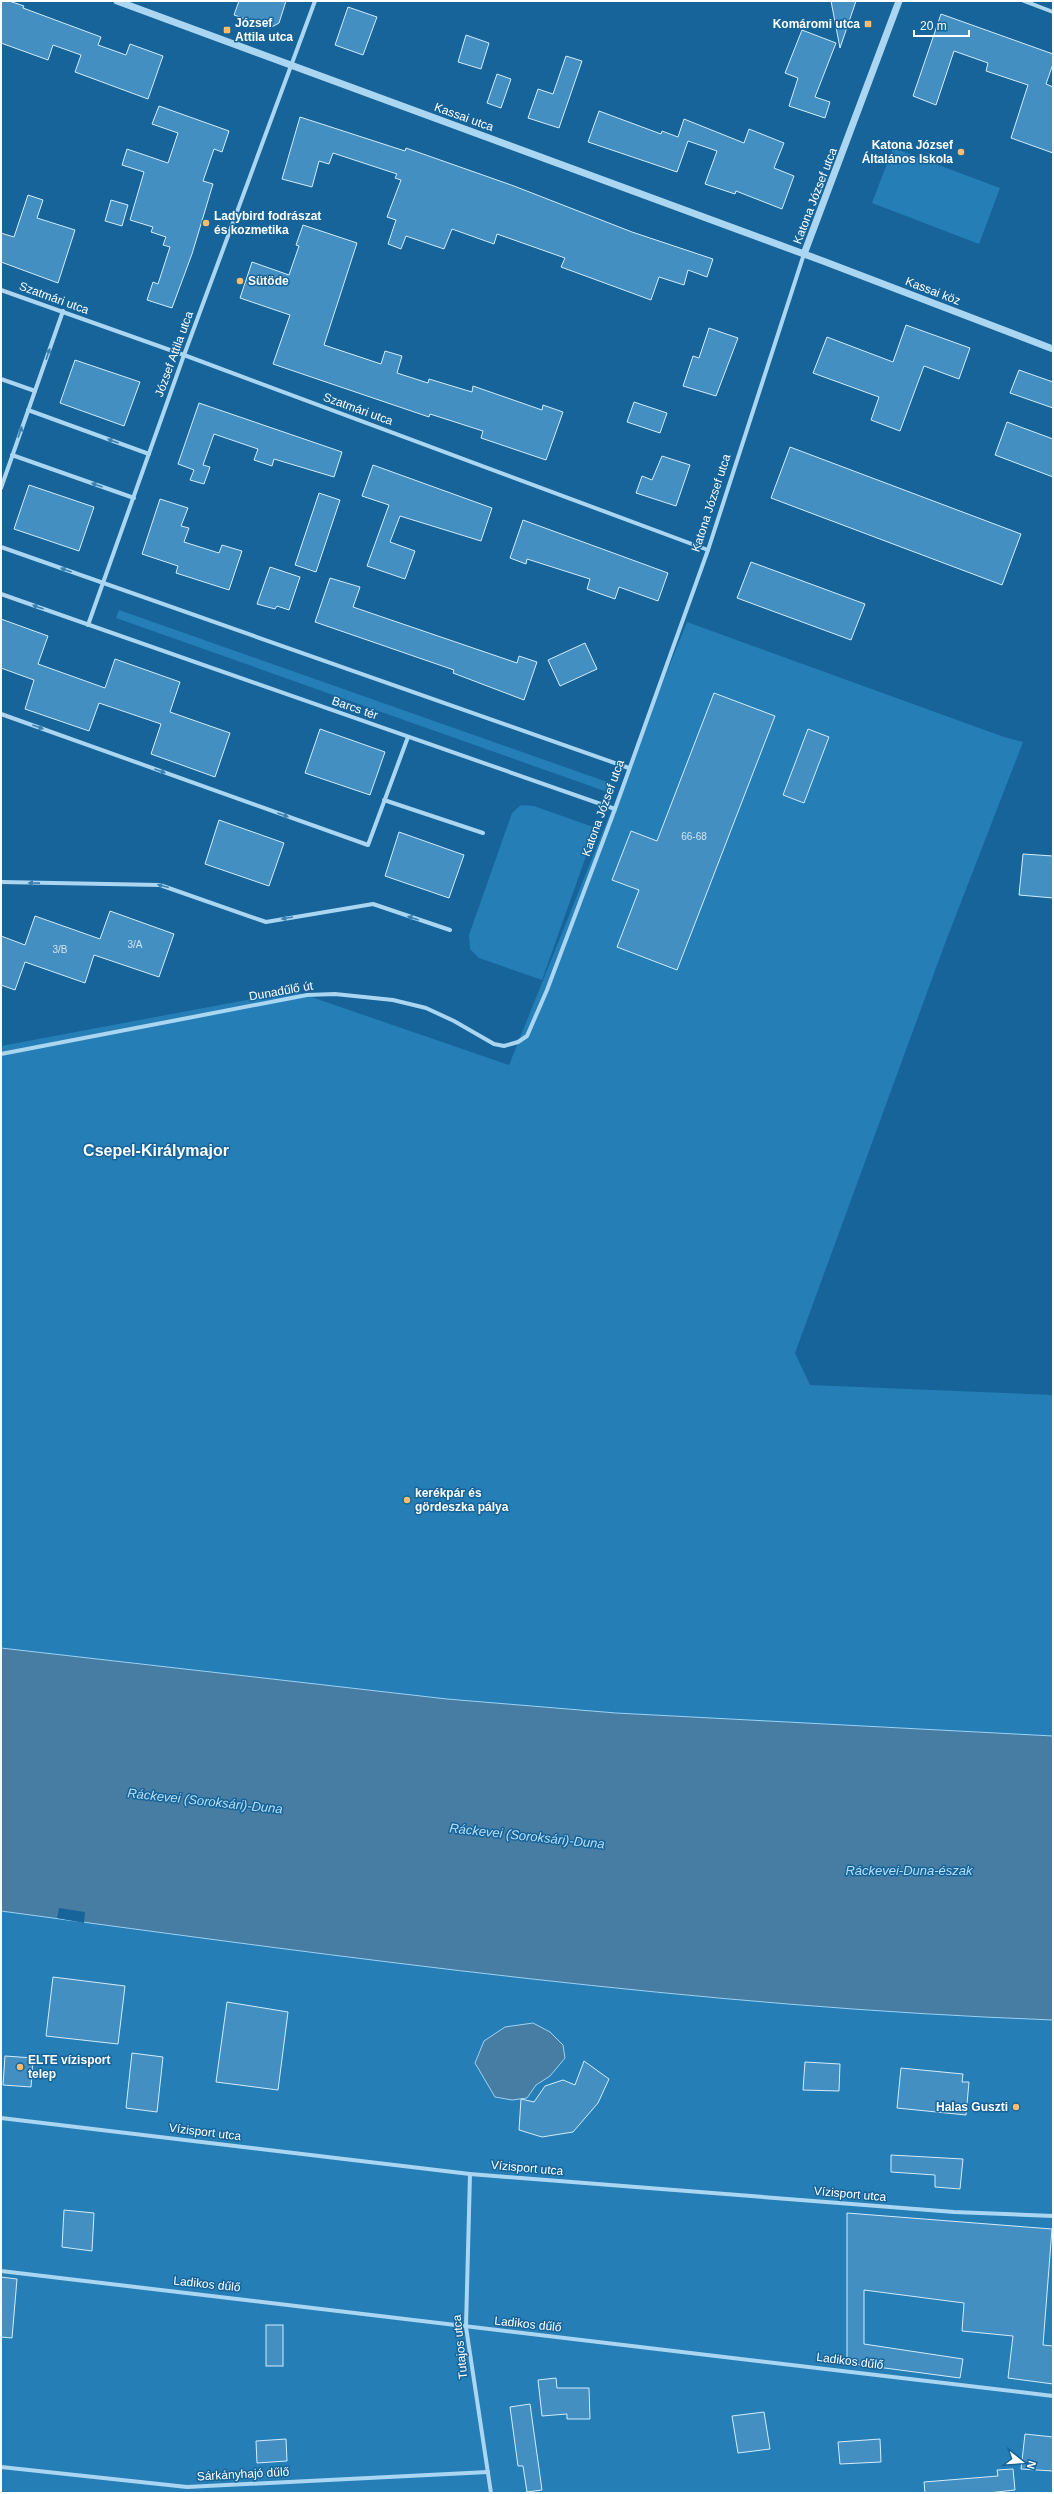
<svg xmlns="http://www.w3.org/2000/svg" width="1054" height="2494" viewBox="0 0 1054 2494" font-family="Helvetica,sans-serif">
	<rect width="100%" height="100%" fill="#166499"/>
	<!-- green -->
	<g fill="#257eb6">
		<polygon points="893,148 1000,188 979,244 872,203"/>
		<polygon points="119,610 613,784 610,793 116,618"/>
		<polygon points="687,622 1004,737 1023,742 944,946 795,1353 810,1385 1053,1395 1053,1736 616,1713 447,1699 1,1648 1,1046 294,991 509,1065"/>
		<polygon points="521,805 534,806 596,828 542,980 479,958 470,949 469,935 512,813"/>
		<path d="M1,1911C349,1958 701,2007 1053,2020V2493H1Z"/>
	</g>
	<!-- water -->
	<g fill="#477da3" stroke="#9dd3f5">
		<path d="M1,1648L447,1699L616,1713L1053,1736V2020C701,2007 349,1958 1,1911Z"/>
		<polygon points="533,2023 550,2032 563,2045 565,2058 550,2076 536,2085 527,2098 512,2100 495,2097 475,2063 484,2041 505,2027"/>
	</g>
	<!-- pier -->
	<polygon fill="#166499" points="59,1908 85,1912 84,1923 57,1918"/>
	<!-- building -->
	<g fill="#448fc2" stroke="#d2ecfc">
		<polygon points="1,1 9,1 24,6 23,8 101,37 98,45 126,55 130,44 163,56 148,99 75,72 81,55 53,45 48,60 1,43"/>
		<polygon points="239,1 286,1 279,23 270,28 234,15"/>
		<polygon points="831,1 856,1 840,48"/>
		<polygon points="348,7 377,17 363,55 335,45"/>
		<polygon points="941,14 1053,54 1053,64 1046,84 1053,87 1053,153 1011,138 1028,85 986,71 988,63 954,51 936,105 913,96"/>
		<polygon points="802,30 836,43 815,97 830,102 825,118 789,106 798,78 785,73"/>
		<polygon points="466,35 489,43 481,69 458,62"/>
		<polygon points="566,56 582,61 559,128 528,118 538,89 553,94"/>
		<polygon points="497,74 511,79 501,108 487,103"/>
		<polygon points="159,106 229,131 222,152 214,149 203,181 213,184 192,254 172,308 147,300 153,282 158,284 170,247 163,245 166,237 151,232 153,227 130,220 144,172 122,165 127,149 168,163 178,133 152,124"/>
		<polygon points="599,111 661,134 662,131 678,137 684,119 744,143 749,129 784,143 774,168 794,176 782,209 736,191 735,194 705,184 717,151 688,141 677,172 588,142"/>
		<polygon points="300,117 405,151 406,148 514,186 632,232 713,259 707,277 688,270 684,285 659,277 651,300 561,267 565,258 497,234 494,244 452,229 444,249 406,236 401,249 388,244 396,220 387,217 401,180 395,178 397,174 333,153 329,164 319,161 312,187 282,179"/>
		<polygon points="28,195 43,200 37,218 75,230 58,283 1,262 1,233 14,237"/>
		<polygon points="111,200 128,205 122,226 105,221"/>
		<polygon points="303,225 357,243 324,345 381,364 385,351 402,356 397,373 428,383 429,379 472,392 473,386 542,410 543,405 563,412 546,460 481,438 483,431 430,414 429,417 273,364 290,315 240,298 252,262 289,275 299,246 296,245"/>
		<polygon points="906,325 970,348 959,379 924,366 900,431 871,420 879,397 813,373 827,337 893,362"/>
		<polygon points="709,328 738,338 716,396 683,386 693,356 699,358"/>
		<polygon points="75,360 140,382 124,426 60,403"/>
		<polygon points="1019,370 1053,382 1053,408 1010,393"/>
		<polygon points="634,402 667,413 660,433 627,422"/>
		<polygon points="199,403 342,452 334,477 274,459 272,466 254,460 258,449 214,434 203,465 210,467 204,484 190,480 194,470 178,464"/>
		<polygon points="1007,422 1053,439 1053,477 995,455"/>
		<polygon points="790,447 1021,534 1002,585 771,498"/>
		<polygon points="662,456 690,465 676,506 636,493 642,476 652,480"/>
		<polygon points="373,465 492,508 481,541 400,516 390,542 415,551 405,579 367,566 389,505 362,496"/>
		<polygon points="29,485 94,507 79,551 14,529"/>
		<polygon points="319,493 340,500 316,572 295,565"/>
		<polygon points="160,499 188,508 181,526 189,528 184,542 219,553 222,545 242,551 229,590 176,573 178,566 142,554"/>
		<polygon points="523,520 668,573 658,601 619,587 615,599 587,589 590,579 527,559 526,564 510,558"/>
		<polygon points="751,562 865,604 851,640 737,598"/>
		<polygon points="270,567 300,577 289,610 277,606 275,609 257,604"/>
		<polygon points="330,578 360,587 353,607 517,663 519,656 537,662 524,700 453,673 454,670 315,622"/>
		<polygon points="1,619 48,636 38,664 105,688 115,659 180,682 170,712 230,733 215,777 151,754 161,724 99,703 89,731 25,709 34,680 1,668"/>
		<polygon points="585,643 597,669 560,686 548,660"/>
		<polygon points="714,693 775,716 677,970 617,947 639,890 612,880 631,831 657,841"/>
		<polygon points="320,729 385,752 370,795 305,773"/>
		<polygon points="808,729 829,737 804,803 783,795"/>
		<polygon points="219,820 284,843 269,886 205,864"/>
		<polygon points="399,832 464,855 449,898 385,876"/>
		<polygon points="1023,854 1053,856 1053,898 1019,895"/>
		<polygon points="110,911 174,934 159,977 94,955 85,983 25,962 15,990 1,985 1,936 25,945 35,916 100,939"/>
		<polygon points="53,1977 125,1986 118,2044 46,2036"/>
		<polygon points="227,2002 288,2012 278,2090 216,2082"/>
		<polygon points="132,2053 163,2057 157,2112 126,2108"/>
		<polygon points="5,2056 33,2058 31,2087 3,2085"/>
		<polygon points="584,2061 609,2079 598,2103 573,2132 542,2137 519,2130 521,2099 534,2102 545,2086 563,2080 575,2085"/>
		<polygon points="805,2062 840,2064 839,2091 803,2090"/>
		<polygon points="901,2068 963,2074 962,2082 969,2082 966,2115 897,2108"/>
		<polygon points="891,2155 963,2159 960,2189 935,2187 935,2175 891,2172"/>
		<polygon points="64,2210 94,2213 92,2251 62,2247"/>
		<polygon points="847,2213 1052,2229 1043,2345 1053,2346 1053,2384 1008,2378 1013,2336 962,2331 964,2303 864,2290 864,2344 963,2359 960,2378 847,2363"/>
		<polygon points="1,2277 17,2279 12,2338 1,2337"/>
		<rect x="266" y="2325" width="17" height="41"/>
		<polygon points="556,2378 557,2388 589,2388 590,2419 567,2419 567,2414 542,2416 538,2380"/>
		<polygon points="530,2404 542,2490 527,2492 523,2466 518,2466 510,2407"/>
		<polygon points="764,2412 770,2449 738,2453 732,2416"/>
		<polygon points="1025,2434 1053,2437 1053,2471 1021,2469"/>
		<polygon points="286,2439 287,2461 257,2463 256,2441"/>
		<polygon points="880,2439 881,2462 840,2464 838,2442"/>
		<polygon points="1013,2469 1015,2490 988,2493 925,2493 924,2482 998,2476 997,2470"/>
	</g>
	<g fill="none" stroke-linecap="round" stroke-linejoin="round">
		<!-- minor -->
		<g stroke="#aad6f2" stroke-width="4">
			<polyline points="1024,1 1053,12"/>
			<polyline points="1,290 184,355 708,550"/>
			<polyline points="1,379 35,391"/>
			<polyline points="28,410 149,454"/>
			<polyline points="12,455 134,498"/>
			<polyline points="1,488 63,311"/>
			<polyline points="1,547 629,768"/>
			<polyline points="1,594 615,809"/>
			<polyline points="88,625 184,355 315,1"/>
			<polyline points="1,714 368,845 408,737"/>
			<polyline points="384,800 483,833"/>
			<polyline points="1,882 160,885 266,922 373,904 450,930"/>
			<polyline points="1,1054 307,995 335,994 393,1000 426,1008 454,1021 494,1044 504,1046 518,1042 527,1036 547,990 615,809 708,550 804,254"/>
			<polyline points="1,2118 470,2174 954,2212 1053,2216"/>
			<polyline points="470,2174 466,2327 491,2493"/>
			<polyline points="1,2271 1053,2396"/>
			<polyline points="1,2467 187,2487 488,2472"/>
		</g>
		<!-- tertiary -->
		<g stroke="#aad6f2" stroke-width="7">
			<polyline points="117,1 823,261 1053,349"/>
			<polyline points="804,254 899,1"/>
		</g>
	</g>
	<!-- one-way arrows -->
	<defs><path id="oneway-solid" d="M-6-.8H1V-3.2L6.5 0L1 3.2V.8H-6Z"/></defs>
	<g fill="#3b80af">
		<use href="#oneway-solid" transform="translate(48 354) rotate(-71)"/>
		<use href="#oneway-solid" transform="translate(20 432) rotate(-71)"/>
		<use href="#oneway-solid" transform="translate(113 441) rotate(-160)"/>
		<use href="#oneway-solid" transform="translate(97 485) rotate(-160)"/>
		<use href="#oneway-solid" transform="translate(66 570) rotate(-160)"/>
		<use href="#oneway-solid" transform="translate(38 607) rotate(-160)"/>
		<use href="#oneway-solid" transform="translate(38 727) rotate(20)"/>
		<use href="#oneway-solid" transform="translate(160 771) rotate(20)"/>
		<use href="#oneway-solid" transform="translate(283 815) rotate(20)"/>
		<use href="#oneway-solid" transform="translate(34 883) rotate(-179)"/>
		<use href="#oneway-solid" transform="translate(163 886) rotate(-165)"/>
		<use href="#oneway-solid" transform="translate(287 918) rotate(170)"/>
		<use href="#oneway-solid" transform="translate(413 918) rotate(-161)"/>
	</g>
	<!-- markers -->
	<g fill="#ffbd6b" stroke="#166499" stroke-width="1.5">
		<rect x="864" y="20" width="8" height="8" rx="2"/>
		<rect x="223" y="26" width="8" height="8" rx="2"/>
		<circle cx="961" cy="152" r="4"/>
		<circle cx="206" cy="223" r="4"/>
		<circle cx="240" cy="281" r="4"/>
		<circle cx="407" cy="1500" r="4"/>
		<circle cx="20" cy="2067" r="4"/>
		<circle cx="1016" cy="2107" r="4"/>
	</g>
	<g text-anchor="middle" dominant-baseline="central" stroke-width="3" stroke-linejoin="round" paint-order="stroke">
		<!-- number labels -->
		<g font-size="10" fill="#d0e3f0">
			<text x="694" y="836">66-68</text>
			<text x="135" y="944">3/A</text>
			<text x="60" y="949">3/B</text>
		</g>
		<!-- poi labels -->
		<g font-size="12" font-weight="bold" fill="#fff" stroke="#166499" text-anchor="start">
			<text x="235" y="23">József<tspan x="235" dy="14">Attila utca</tspan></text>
			<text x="860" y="24" text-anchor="end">Komáromi utca</text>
			<text x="953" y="145" text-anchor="end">Katona József<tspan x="953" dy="14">Általános Iskola</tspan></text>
			<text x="214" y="216">Ladybird fodrászat<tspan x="214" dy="14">és kozmetika</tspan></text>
			<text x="248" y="281">Sütöde</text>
			<text x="415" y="1493">kerékpár és<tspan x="415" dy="14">gördeszka pálya</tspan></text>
			<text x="28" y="2060">ELTE vízisport<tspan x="28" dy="14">telep</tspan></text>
			<text x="1008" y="2107" text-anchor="end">Halas Guszti</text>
		</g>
		<!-- street labels -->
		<g font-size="12" fill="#fff" stroke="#166499">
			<text transform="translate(464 117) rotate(20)">Kassai utca</text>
			<text transform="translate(815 196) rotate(-69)">Katona József utca</text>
			<text transform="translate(933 291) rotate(21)">Kassai köz</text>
			<text transform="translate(54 298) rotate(20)">Szatmári utca</text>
			<text transform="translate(174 354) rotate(-70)">József Attila utca</text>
			<text transform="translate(358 409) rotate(20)">Szatmári utca</text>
			<text transform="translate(711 503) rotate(-72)">Katona József utca</text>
			<text transform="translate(355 708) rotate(19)">Barcs tér</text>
			<text transform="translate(603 808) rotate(-70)">Katona József utca</text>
			<text transform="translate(281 991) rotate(-10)">Dunadűlő út</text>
			<text transform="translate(205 2132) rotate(7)">Vízisport utca</text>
			<text transform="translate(527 2168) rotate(5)">Vízisport utca</text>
			<text transform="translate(850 2194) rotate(5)">Vízisport utca</text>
			<text transform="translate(207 2284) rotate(6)">Ladikos dűlő</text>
			<text transform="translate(528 2324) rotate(6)">Ladikos dűlő</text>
			<text transform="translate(460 2347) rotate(-96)">Tutajos utca</text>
			<text transform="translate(850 2361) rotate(7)">Ladikos dűlő</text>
			<text transform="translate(243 2474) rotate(-3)">Sárkányhajó dűlő</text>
		</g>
		<!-- water labels -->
		<g font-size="13" font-style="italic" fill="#b7dff9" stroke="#166499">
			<text transform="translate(205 1801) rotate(6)">Ráckevei (Soroksári)-Duna</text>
			<text transform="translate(527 1836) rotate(6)">Ráckevei (Soroksári)-Duna</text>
			<text x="909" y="1870">Ráckevei-Duna-észak</text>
		</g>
		<!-- district labels -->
		<g font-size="16" font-weight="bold" fill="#fff" stroke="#166499">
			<text x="156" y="1150">Csepel-Királymajor</text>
		</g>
	</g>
	<!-- border -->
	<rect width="1054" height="2494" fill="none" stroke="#ffffff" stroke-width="4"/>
	<!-- north arrow -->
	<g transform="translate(1022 2462) rotate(107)" stroke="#166499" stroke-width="3" paint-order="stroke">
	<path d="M0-3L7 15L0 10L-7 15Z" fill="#ffffff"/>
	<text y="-6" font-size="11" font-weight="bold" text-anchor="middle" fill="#ffffff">N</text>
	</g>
	<!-- scale -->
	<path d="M914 30v6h55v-6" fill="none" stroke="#ffffff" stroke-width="2"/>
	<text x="920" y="30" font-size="12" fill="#ffffff" stroke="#166499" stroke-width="3" paint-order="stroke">20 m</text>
</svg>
